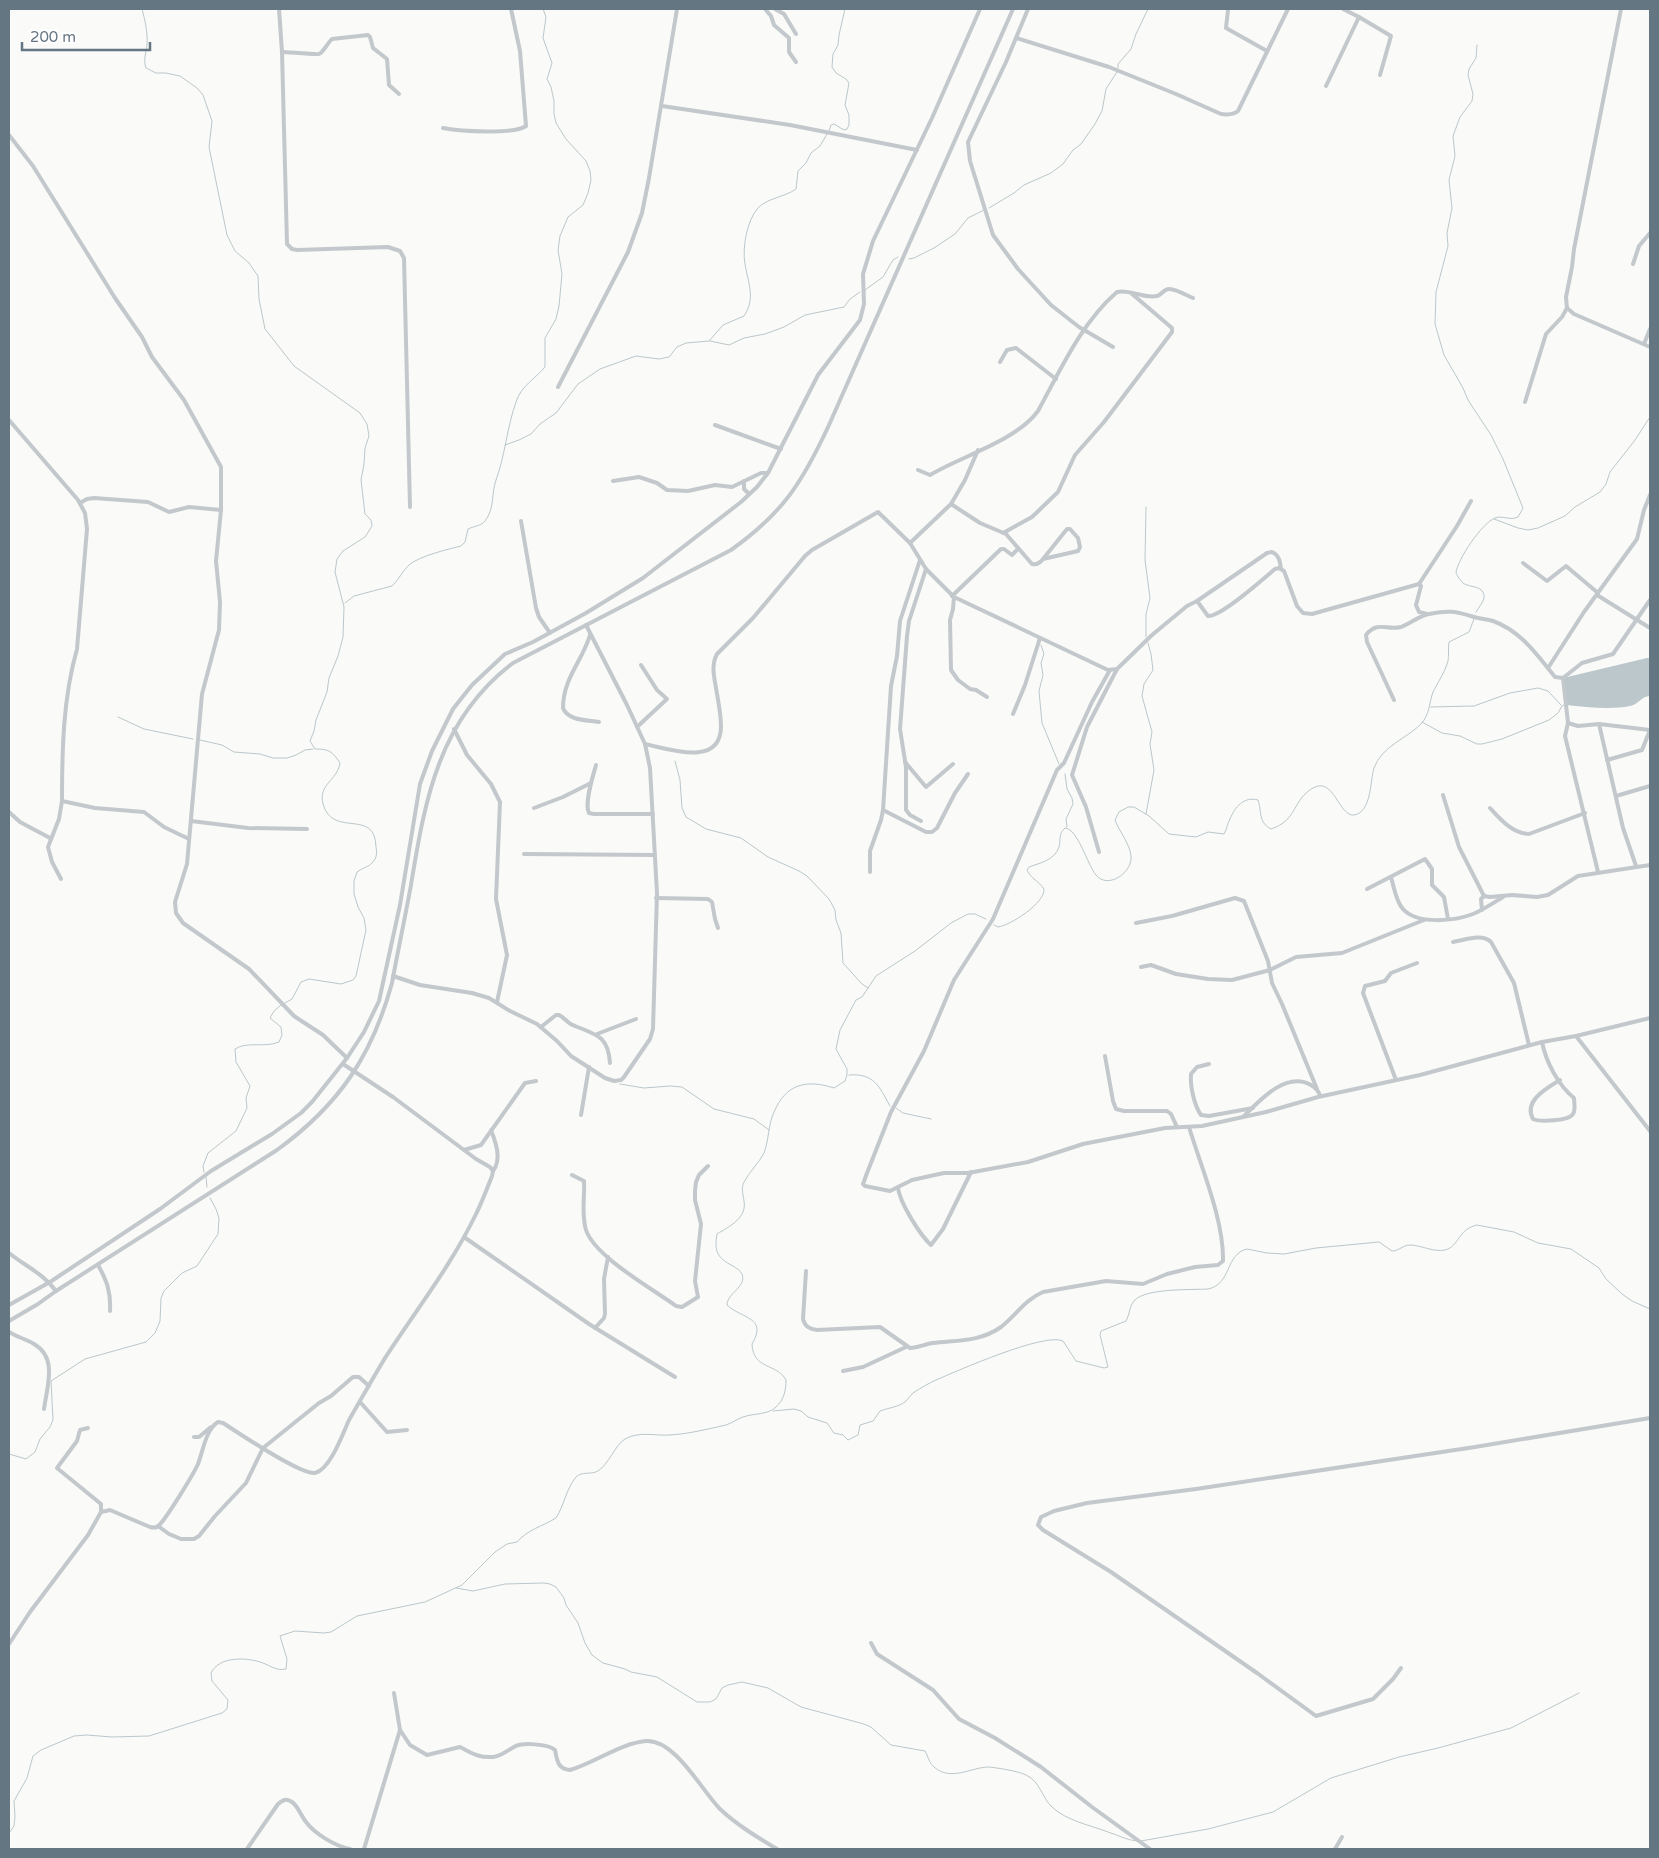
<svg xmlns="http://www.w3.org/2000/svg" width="1659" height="1858" viewBox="0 0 1659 1858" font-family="'Varela Round',sans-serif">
	<rect width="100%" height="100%" fill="#fafaf8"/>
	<!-- water -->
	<path fill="#bbc7cb" d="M1647,658H1650V696C1641,696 1638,705 1630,706C1610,710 1586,707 1566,705L1563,678Z"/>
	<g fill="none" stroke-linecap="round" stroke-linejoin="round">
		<!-- stream -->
		<g stroke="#bbc7cb" stroke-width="1">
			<path d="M142,9C145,20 148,33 147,45C146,54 143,60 146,68L156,73H166L180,76L197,88L203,95L212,121L209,147L227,235L235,251L249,263L258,276L259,299L265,329L294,366L360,413L367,424L369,436L365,448L364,464L361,480L365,514L371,520L372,526L365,537L343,551L337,559L335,572L344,607L343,637L338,656L329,678L327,692L316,720L314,731L310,741L315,749C329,749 332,751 340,763C337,781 318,784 323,804C333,839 375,807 376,847C377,853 377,857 373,862C369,867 362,868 357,872L354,881V894L358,907L364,918L366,930L356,976L353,980L341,984L309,979L301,982L292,999L285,1003"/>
			<polyline points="1118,68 1118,64 1131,49 1136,34 1148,9"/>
			<polyline points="829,131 831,125 834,124 844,130 847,129 849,125 849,115 845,105 849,83 846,79 836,73 832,67 833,54 838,45 839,35 845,9"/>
			<polyline points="989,208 1014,193 1024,185 1051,173 1063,164 1073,150 1081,144 1095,124 1102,111 1106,89 1117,72"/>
			<polyline points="909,259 914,258 934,248 955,234 968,218 984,210"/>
			<polyline points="865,290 883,277 893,260 898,257"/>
			<polyline points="710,341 729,345 744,338 765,334 784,327 805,315 844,307 850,299 860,292"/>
			<path d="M505,445L519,440L531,434L540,424L556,413L578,384L600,369L636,356L659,359L669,357L677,347L686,343L709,341L723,325L744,316C756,298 748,283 745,264C742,248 747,220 758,208C767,198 785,197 796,189L798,171L806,163L811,153L820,146L827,134"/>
			<polyline points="1494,519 1518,528 1528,530 1538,528 1565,516 1575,507 1600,492 1606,484 1610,472 1635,440 1650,417"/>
			<path d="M345,603L354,596L392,586C399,580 402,571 409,565C419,556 449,549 461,546L465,542L468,529C474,526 481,526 485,521C495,508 491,494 496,480C505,456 507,427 516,402C521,386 535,379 545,367V338L556,319L559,306L562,274L558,250L560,236L568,217L583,205L588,193L591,180L590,171L586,161L566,139L556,123L554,114V101L551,87L547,79L552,63L543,38L546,17L543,9"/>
			<path d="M1476,612C1478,608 1483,603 1484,598C1485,585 1470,588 1463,583C1460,580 1458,577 1456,573C1457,560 1482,523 1495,518C1502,515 1510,521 1518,517L1523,508L1503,459L1491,435L1468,400L1463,388L1444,355L1435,324L1436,292L1448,246L1447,233L1452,208L1449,180L1455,156L1453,136L1460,117L1472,101L1473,94L1468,75L1469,69L1476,58L1477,45"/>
			<polyline points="1146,637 1146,614 1150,598 1145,560 1146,507"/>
			<polyline points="1041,645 1044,654 1041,663 1043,675 1039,691 1042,723 1059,764"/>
			<polyline points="1431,707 1474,706 1510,693 1538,688 1548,691 1561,705"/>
			<polyline points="118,717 144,729 193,739"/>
			<polyline points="1422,722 1442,733 1460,736 1477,744 1482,744 1502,739 1549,720 1558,713 1562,706 1564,705"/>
			<polyline points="200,740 222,745 234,752 260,754 273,758 287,758 296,755 305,750 313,749"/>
			<polyline points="675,761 680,780 682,808 686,817 706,829 741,838 768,857 799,871 807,876 829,899 835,910 836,920 841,933 843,963 862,984 868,988"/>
			<polyline points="1065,774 1067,789 1072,798 1073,804 1066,819 1067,827"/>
			<polyline points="1146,814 1154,770 1150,744 1152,732 1142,696 1144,684 1153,670 1151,654 1148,643"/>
			<path d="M994,925L998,927C1011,925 1045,903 1044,889C1039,881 1031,879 1027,870L1029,867C1040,863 1055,860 1059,847C1061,840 1058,834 1065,828C1078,829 1087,864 1096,875C1108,890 1133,872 1131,856C1130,844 1119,831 1115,820L1119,812L1128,807H1134L1149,816L1169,834L1196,837L1208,832L1224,834C1227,829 1227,824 1230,819C1235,807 1244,796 1258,800C1262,812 1258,822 1271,829C1298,820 1292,800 1313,788C1334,776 1339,817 1354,815C1372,812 1370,780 1374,768C1382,746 1406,739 1421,724C1430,714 1429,703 1433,692C1438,682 1445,672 1448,661C1449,655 1448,649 1449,642L1469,632L1474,619"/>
			<path d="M849,1075C874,1073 879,1086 890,1106"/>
			<polyline points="620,1084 644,1088 670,1086 682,1087 714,1109 754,1119 769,1130"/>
			<polyline points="896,1108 903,1113 931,1119"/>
			<path d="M204,1172L203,1166L208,1153L236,1131L247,1108L246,1098L250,1086L236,1062L235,1049C247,1041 265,1048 279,1042L282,1035L281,1027L270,1018L274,1011L281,1005"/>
			<polyline points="206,1177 207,1187"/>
			<path d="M773,1411L794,1409L801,1411L808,1417L827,1423L834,1433L843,1435L848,1440L858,1435L860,1425L873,1421L880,1411C888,1408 898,1407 905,1402C908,1399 910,1396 913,1393C919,1389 929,1383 936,1380C957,1371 1045,1332 1063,1341L1076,1361L1104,1368L1108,1367L1100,1335L1101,1331L1126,1321C1130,1314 1129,1306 1135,1300C1147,1288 1191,1290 1208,1289C1232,1284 1225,1254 1247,1249L1267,1253L1284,1254L1316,1248L1379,1242L1392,1251C1399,1251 1403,1245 1410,1245C1422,1245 1438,1255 1450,1248C1460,1241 1460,1229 1477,1225L1514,1232L1538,1243L1571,1249L1599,1268L1606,1279L1622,1294L1632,1301L1650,1309"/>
			<polyline points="9,1454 26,1459 35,1452 40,1439 50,1427 53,1420 51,1381 85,1359 146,1342 155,1333 160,1321 161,1298 164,1291 182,1273 197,1266 218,1234 219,1218 216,1209 210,1198"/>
			<path d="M456,1588L473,1591L505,1584L544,1583L550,1584L556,1587L564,1598L566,1605L578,1623L585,1643L592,1655L603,1663L625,1669L631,1672L657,1677L697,1702H710L716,1699L722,1688L728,1685L742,1682L768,1688L801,1707L864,1724L871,1727L891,1745L925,1751C928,1756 929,1763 934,1767C951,1782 971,1767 989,1767C998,1768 1018,1771 1026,1775C1040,1781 1042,1798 1052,1807C1067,1821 1090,1825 1108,1832C1118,1835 1126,1840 1137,1841"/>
			<path d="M9,1833L14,1826L15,1816L14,1801L27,1778L33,1756L41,1750L74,1736L87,1735L112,1737L149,1736L222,1713L227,1709L228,1700L212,1681L211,1673C219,1656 247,1657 263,1663C271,1666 276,1671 286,1669L287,1659L280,1636L295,1631L324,1633L331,1632L357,1616L425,1602L462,1585L495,1552L507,1544L517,1542C527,1530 543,1526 556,1518C564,1506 566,1489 576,1477C582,1471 591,1475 598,1471C609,1464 615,1445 625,1439C639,1431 655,1436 670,1435C688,1434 708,1429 726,1425C732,1423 737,1419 743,1417C754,1413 768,1415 776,1407C784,1400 786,1390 786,1380C777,1363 753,1370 752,1344C768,1317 742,1319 727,1305C727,1293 747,1287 742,1274C740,1270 736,1268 733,1266C717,1258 714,1251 717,1234C730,1226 747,1218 744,1201C743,1194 741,1188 744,1182C749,1172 759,1163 764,1153C769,1140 768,1125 774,1112C786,1084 806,1079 834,1088L845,1081L847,1075V1069L836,1049L840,1030L856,1000L862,997L876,976L915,951L951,923L968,914H975L986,919"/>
			<polyline points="1141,1841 1208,1829 1273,1812 1331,1778 1399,1757 1438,1748 1511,1728 1579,1693"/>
		</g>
		<!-- minor -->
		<g stroke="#c3c8cc" stroke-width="4">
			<polyline points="279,9 282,52 287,244 292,249 297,250 388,247 400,251 404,258 410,507"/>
			<polyline points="765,9 771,16 774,25 789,38 789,52 796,62"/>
			<polyline points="775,9 784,14 796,34"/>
			<polyline points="1028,9 1006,62 968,142 970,161 993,235 1018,269 1051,305 1079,327 1113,347"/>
			<polyline points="1228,10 1226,28 1267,51"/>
			<polyline points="1359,17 1391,36 1380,75"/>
			<path d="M1016,38L1109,67L1176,94L1221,114C1228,115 1233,115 1238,111L1288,9"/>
			<path d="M282,52C287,52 317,55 319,54C324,52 328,42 332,39L368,35L370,37L373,48L387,59L389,85L399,94"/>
			<polyline points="1326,86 1359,17 1343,9"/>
			<polyline points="662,106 790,125 917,150"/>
			<path d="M443,128C460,131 513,135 526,126L520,51L511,9"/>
			<polyline points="9,135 33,166 115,298 142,337 152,357 184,400 221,467 221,510 216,561 220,602 219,630 202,694 187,864 175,902 176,913 183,923 249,969 294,1016 323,1035 347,1058"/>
			<polyline points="1633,264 1639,246 1650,233"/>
			<polyline points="1567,308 1574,314 1650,347"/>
			<polyline points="1644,344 1650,329"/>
			<polyline points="1000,362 1007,350 1016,348 1056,379"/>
			<polyline points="558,387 628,252 642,213 649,178 677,9"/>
			<polyline points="1525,402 1546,334 1562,317 1567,308 1566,297 1572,267 1574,249 1621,9"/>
			<path d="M9,420L78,500L85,513L87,529L77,649C63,698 62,750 62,801L95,808L144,812L164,827L189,839"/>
			<polyline points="715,425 781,449"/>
			<path d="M918,470L930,475C962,456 1016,441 1038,411C1060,371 1081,323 1117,292C1130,289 1144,299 1157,296C1162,295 1164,288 1170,289C1178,290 1186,295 1193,298"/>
			<polyline points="613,481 639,477 657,483 667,490 688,491 715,485 732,487 761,473 767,473"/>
			<polyline points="744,481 744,489 749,494"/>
			<polyline points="80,503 87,499 94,498 148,502 169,512 189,507 221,510"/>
			<path d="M951,504L980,523L1006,534L1032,564C1037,565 1040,563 1043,559L1067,529H1070L1078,538L1080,547L1078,551L1043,559"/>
			<polyline points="521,521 536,608 539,617 550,633"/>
			<polyline points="1003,533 1032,517 1058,492 1075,455 1104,422 1172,332 1172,328 1131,293"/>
			<polyline points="910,543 951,504 965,480 978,450"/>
			<polyline points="1523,563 1547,581 1566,566 1598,593"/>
			<polyline points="1419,584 1457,526 1471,501"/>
			<polyline points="1597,595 1650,628"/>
			<polyline points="952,596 1001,549 1004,549 1012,555 1018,549"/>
			<polyline points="954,597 953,609 950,620 951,670 958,680 970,689 976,690 987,697"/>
			<path d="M1197,601L1267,553L1272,552C1279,555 1280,561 1281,569"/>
			<path d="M590,635C583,660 563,678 563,708C568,721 587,720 599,722"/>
			<polyline points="1548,668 1584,612 1637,539 1644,510 1650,495"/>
			<polyline points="1110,670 1092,702 1064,763 1057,770 993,919 954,980 924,1051 891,1112 867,1173 863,1184 865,1186 890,1191 912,1180 944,1173 968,1173 1028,1162 1083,1144 1165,1128 1202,1126 1266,1112 1318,1097 1420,1075 1542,1042 1576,1036 1650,1018"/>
			<polyline points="1563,678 1568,723 1565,736 1598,872"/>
			<path d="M1394,700L1367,642L1366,635C1378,620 1387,631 1401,627C1411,623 1419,616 1429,614C1449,610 1455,611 1474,617C1480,619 1487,619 1493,621C1521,631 1537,655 1555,677L1563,678L1582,663L1613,654L1650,600"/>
			<polyline points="1013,714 1025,685 1040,638"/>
			<polyline points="1568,723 1578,726 1599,724 1650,730"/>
			<polyline points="1599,724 1623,828 1636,866"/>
			<polyline points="637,727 667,699 657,690 641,665"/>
			<polyline points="454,729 467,755 491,784 500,802 496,899 507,955 497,1002"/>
			<path d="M645,744C669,749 721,768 721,726C721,714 718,700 716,688C714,676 711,665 717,654L753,618L805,556L812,550L878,512L910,543L926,569L954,597L1108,670L1117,669L1152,635L1187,606L1197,601L1208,616C1221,617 1263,579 1275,569L1279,568L1284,571L1297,606L1303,613L1312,614L1419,584L1421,586L1416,605L1419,612L1427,614"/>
			<polyline points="1607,760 1642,750 1650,730"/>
			<polyline points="905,762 926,787 953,764"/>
			<path d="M596,765C593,776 584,803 589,813L594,814H653"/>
			<polyline points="1443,795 1459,847 1484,896 1490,897 1512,895 1537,897 1548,895 1578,876 1650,865"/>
			<polyline points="1616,796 1650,786"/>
			<polyline points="534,808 563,797 591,783"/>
			<path d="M1490,808C1501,820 1512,833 1529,834L1585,813"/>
			<polyline points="883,810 926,832 932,832 937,828 955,793 968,774"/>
			<polyline points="9,812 20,822 50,838"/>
			<polyline points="191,821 248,828 307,829"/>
			<polyline points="921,821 910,815 906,810 906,767 900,729 907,636 909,621 926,569"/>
			<polyline points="1099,852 1086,807 1072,775 1087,727 1117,669"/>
			<polyline points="524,854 655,855"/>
			<polyline points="870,872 870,851 881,820 883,810 891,686 897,656 900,621 920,560"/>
			<path d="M1391,877C1394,887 1396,902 1403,909C1417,925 1455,921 1473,914C1483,910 1493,903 1503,897"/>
			<polyline points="61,879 52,862 48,847 59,819 62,801"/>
			<polyline points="1367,889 1425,859 1432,869 1432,885 1444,897 1448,919"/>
			<polyline points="656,898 708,899 712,902 715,919 718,928"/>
			<polyline points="1482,910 1481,899 1484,896"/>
			<polyline points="1136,923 1172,916 1235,898 1244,901 1268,961 1272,983 1282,1004 1317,1089"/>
			<path d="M1453,942C1465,940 1482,933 1491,942L1514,983L1529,1045"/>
			<polyline points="1141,967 1151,965 1176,974 1208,979 1232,980 1270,970 1296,957 1342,953 1424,920"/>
			<polyline points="393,976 420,985 472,993 489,998 510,1011 537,1024 557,1041 571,1056 605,1078 614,1081 621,1080 624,1077 650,1039 653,1029 657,893 650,768 645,744 627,705 586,625"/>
			<path d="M541,1027L556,1015H559C565,1018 568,1024 575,1026C597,1035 608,1036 610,1063"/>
			<polyline points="597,1034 636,1019"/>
			<polyline points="1576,1036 1650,1131"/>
			<path d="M1542,1042C1546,1062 1558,1085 1574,1098C1574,1103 1576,1110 1573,1114C1569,1121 1540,1122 1533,1119C1523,1101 1547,1088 1560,1080"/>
			<polyline points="1105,1056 1113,1101 1116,1109 1124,1111 1167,1111 1171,1114 1177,1127"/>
			<path d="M1209,1064L1197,1067L1191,1074C1190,1086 1194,1105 1201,1115L1209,1116L1253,1108"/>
			<polyline points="1396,1080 1363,993 1365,986 1385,981 1391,973 1417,963"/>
			<polyline points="581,1115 589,1067"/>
			<path d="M1244,1116C1260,1100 1286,1071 1311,1085C1316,1088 1319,1091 1320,1096"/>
			<path d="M491,1130C496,1143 502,1159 493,1171"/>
			<polyline points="464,1150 481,1145 525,1083 536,1081"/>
			<path d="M572,1175L584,1181C585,1197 581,1214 586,1230C595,1257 653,1289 676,1306L682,1307L698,1297L695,1281L701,1224L695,1200V1191L696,1182L699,1175L708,1166"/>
			<path d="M898,1188C900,1203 920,1235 931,1245L943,1229L971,1172"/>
			<polyline points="464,1237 589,1324 675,1377"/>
			<path d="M9,1253C25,1266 44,1274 56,1291"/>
			<path d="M98,1265C107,1281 111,1292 110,1311"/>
			<path d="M806,1271L803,1319C805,1327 810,1329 817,1330L880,1327L910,1348C918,1348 925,1344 933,1343C957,1340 980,1342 1001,1327C1016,1315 1026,1299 1043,1292L1106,1281L1143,1284L1167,1274L1195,1267L1218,1265L1223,1261C1224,1220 1201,1167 1189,1127"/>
			<polyline points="9,1305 50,1282 160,1209 211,1171 272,1134 301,1113 312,1102 347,1058 364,1032 379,1001 400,905 420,784 432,751 453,709 472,685 505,654 533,642 586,613 643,578 741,502 757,487 768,473 818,375 860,320 864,304 863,274 873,241 932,118 980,9"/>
			<path d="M9,1321L38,1304L56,1291L277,1150C339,1105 372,1056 392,983C398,950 405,918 411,885C425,799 439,719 513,663L731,550C783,513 802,483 829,425L1013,9"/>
			<polyline points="595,1328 604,1318 605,1314 604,1279 608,1257"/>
			<path d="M9,1332C17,1337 26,1339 34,1344C58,1358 47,1386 44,1409"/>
			<polyline points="843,1371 863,1367 906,1347"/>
			<polyline points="360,1402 387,1432 407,1430"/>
			<polyline points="88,1428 80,1430 77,1441 57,1468 101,1504 101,1512"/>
			<polyline points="194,1437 199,1437 211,1427"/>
			<polyline points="158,1526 169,1534 181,1539 194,1539 199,1536 215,1516 246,1483 263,1448 319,1403 331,1396 353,1377 359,1377 369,1386"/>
			<polyline points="871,1643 877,1654 933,1690 959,1719 995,1738 1041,1767 1092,1807 1150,1849"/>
			<path d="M9,1644L30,1612L88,1535L101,1512L110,1510L150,1527C153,1528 154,1528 157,1527C164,1523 194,1473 198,1464C203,1451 206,1429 218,1422L223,1423C239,1433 300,1475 315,1473C330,1470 343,1433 349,1420C361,1399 373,1378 385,1358C416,1310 451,1266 476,1214C482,1202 487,1189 492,1176L493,1171L490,1167L476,1159L393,1097L343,1064"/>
			<polyline points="1401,1668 1393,1679 1373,1699 1316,1716 1257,1673 1111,1572 1043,1530 1038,1525 1041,1517 1054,1511 1087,1503 1196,1489 1475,1447 1650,1418"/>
			<path d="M400,1730L410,1745L427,1755L460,1747C472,1753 478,1758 493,1757C502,1756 506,1751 514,1747C522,1742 548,1744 555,1750C557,1761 558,1769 570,1770C594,1763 621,1743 646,1741C675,1739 702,1791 720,1809C737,1825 757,1837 777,1849"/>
			<path d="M247,1849L278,1804C283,1800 286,1798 292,1802C298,1806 301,1816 306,1822C315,1834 335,1846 350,1849"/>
			<polyline points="364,1849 400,1730 394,1693"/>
			<polyline points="1335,1849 1342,1837"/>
		</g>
	</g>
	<!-- border -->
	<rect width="1659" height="1858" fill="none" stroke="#657683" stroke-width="20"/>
	<!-- scale -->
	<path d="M22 42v8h128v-8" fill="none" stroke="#657683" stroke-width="2.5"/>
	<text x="30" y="42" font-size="15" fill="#657683" stroke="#ffffff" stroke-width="4" paint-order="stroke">200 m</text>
</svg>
